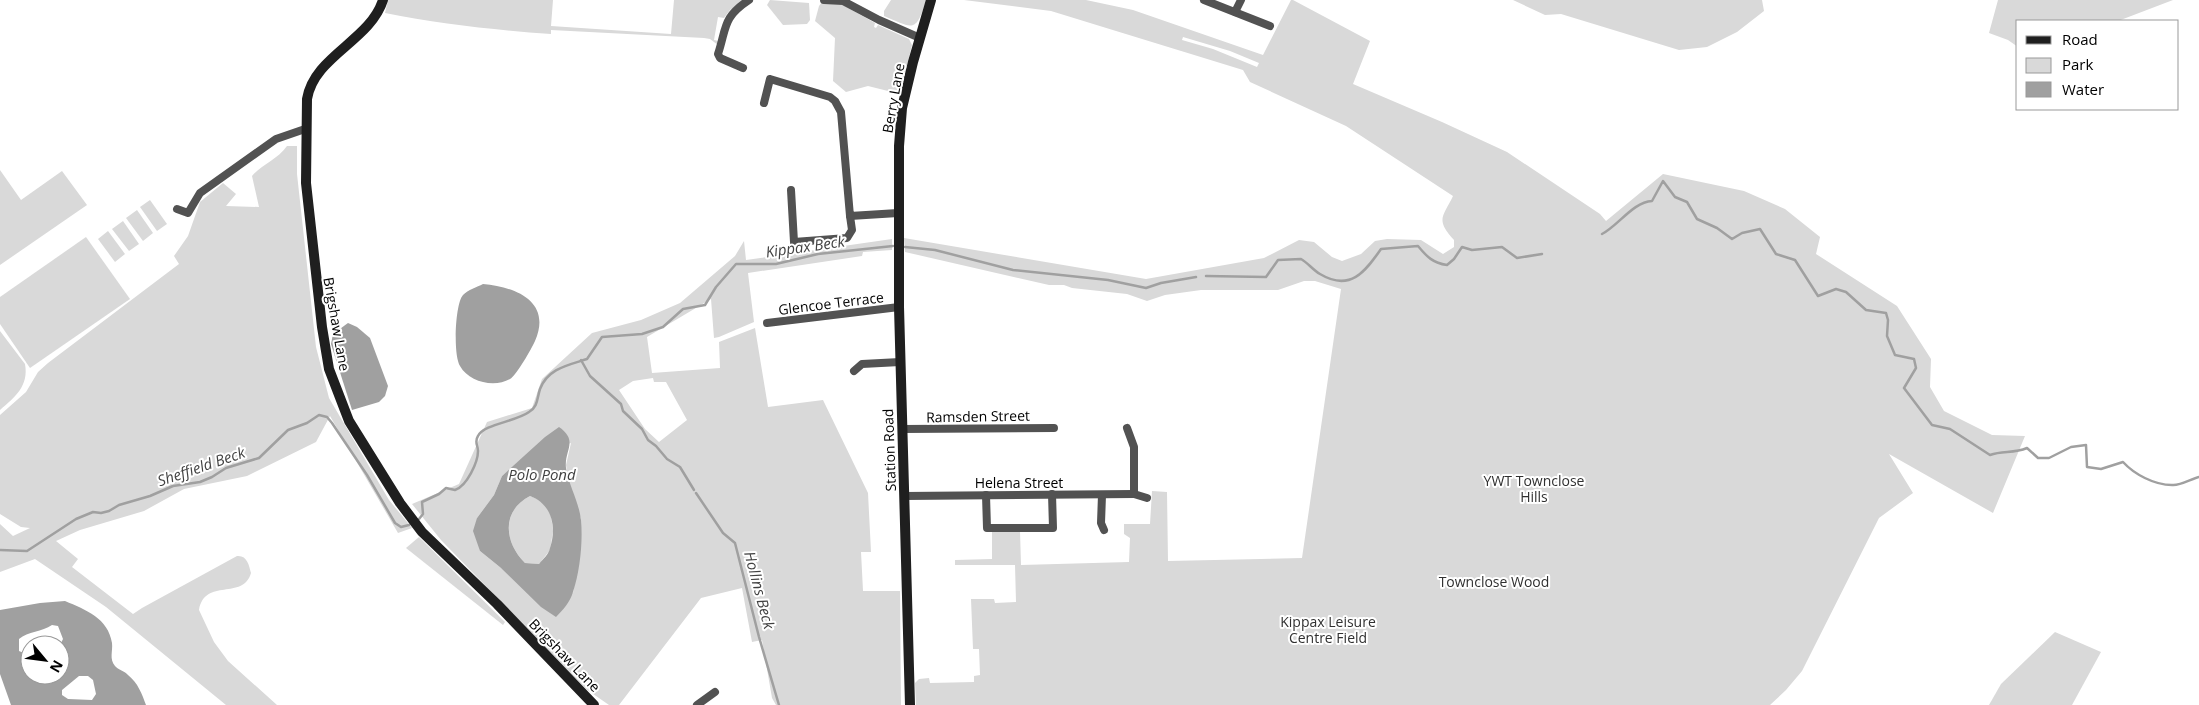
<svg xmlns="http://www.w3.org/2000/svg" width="2199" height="705" viewBox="0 0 2199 705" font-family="'Open Sans',sans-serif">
	<rect width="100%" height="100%" fill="#fff"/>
	<!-- green -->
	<g fill="#d9d9d9" fill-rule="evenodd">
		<path d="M388,0H553L551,26L671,34L674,0H743L730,10L724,18L718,17L714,40L719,41L718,45L710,39L704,38L551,30V34C495,30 440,24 385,13Z"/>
		<polygon points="770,0 809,3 810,20 807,24 783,25 767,5"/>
		<path d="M891,0H926C916,34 913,28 884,16V11Z"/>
		<path d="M964,0H1086L1133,10L1263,55L1291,0H1293L1370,41L1353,84L1442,122L1507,152L1600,214L1606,221L1663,174L1744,191L1785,209L1820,237L1816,254L1897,306L1931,359L1930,387L1944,411L1992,435L2025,436L1993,513L1889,454L1913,493L1879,518L1802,671L1786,690L1770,705H916L915,683L919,679L929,678L930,683L974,682V676L980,675L979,649H973L971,599H994L995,603L1016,602L1015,565H955V560L992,559V530L1020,531L1021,565L1129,562L1130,538L1124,534V524H1150L1152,491L1167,492L1168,561L1302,558L1341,289L1315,281H1304L1278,290H1201L1165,295L1147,301L1127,294L1072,288L1064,285H1049L905,252L904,238L1146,279L1264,258L1299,240L1314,242L1332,257L1342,261L1361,254L1375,241L1387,239L1421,240L1443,254L1454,247V240C1435,219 1443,217 1453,196L1346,126L1250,82L1243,70L1051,11ZM1183,37L1230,51L1259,63L1257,67L1213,49L1182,40Z"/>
		<polygon points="1513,0 1762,0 1764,11 1737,32 1707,47 1679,50 1561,14 1545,15"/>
		<polygon points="1998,0 2173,0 2118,21 2018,21 2018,47 2008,40 1989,33"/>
		<polygon points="822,2 841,4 875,23 874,27 876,28 878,25 909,39 912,45 900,94 868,86 846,92 833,81 835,38 815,21 819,6"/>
		<path d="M287,146H297V174L316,347L329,398L389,500L412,528L398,533L330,416L316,442L247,476L184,489L144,511L80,530L56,541L78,559L72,567L133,614L142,608L237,556C247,555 249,565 251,573C243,601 205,577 199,610L214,642L228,661L277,705H226L106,607L35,559L0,572V524L13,536L30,528L21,527L0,514V415L26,392L38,372L48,363L179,264L174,256L188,236L200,202L223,183L236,194L226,206L259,207L252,176C262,164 277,160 287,146Z"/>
		<polygon points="0,170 21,200 62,171 87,205 0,265"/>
		<polygon points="150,200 167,224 157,231 140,207"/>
		<polygon points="137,210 153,233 143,241 126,218"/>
		<polygon points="123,221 139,244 129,251 112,229"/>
		<polygon points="108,231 125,254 115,262 98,239"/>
		<polygon points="86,237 130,299 30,368 0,324 0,297"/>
		<path d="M892,239V250L863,252L862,256L748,273L754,322L719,337L714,338L711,299L647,337L652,373L720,368L719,342L755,328L768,407L823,400L868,493L871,552H861L863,591H900L901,705H776L772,698L762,640L752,642L742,588L701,598L619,705H609L586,689L441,540L412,504L459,484L487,422L532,408L542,379L592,333L641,320L680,303L735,256L744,241L746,260ZM653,378L654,382H666L687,420L659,442L645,429L619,390L633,381ZM571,443L566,465L569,484L581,519L580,553L573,593L501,568L480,551L477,518L494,495L502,476L519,461Z"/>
		<path d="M0,331L25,364C29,386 15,397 0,410Z"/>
		<path d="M530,496L543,501L551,515L553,531L550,550L539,564L525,563C504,542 501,511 530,496Z"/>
		<polygon points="419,537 505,622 503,625 406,548"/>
		<polygon points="2055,632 2101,652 2072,705 1989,705 2001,684"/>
	</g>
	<!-- water -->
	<g fill="#a0a0a0" fill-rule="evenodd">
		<path d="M483,284C517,287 552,302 535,341C532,348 516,376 510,379C494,388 469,382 460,366C453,355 455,304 463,295C468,290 477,287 483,284Z"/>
		<polygon points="348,323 357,327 370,338 388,386 385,396 379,402 352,410 331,344 333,334"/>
		<path d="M559,427C579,441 564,450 566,468C569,486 579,502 581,520C583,542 580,571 573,592C570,602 563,610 556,617L541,607L501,568L480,551L473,531L477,518L494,495L502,476L545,437ZM530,496C552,504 557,527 550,548C549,554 543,559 539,564L525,563C504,542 501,511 530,496Z"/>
		<path d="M65,601C86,610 108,618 112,643C113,651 109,659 115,666C118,670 125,671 128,675C138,683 142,694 146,705H11L0,674V610L40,603ZM52,625L58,626L63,639L60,645V675H30V654H26L19,651V639C28,631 42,632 52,625ZM79,676H88L93,680L96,694L92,700L68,699L62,695V690Z"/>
	</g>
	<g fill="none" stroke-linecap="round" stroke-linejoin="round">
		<!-- stream -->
		<g stroke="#a0a0a0" stroke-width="2.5">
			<path d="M1602,234C1619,225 1633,202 1652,201L1663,181L1675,197L1687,202L1697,219L1717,228L1732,239L1742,233L1760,229L1776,254L1795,260L1818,296L1836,289L1846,292L1866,310L1886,313L1888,320L1887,336L1895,355L1914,359L1916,368L1904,388L1932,425L1950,429L1990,455C2003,450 2013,454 2027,448L2038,458H2049L2071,447L2086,445L2087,467L2101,469L2123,462C2134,474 2154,485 2172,485C2180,486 2191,479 2199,477"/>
			<polyline points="905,247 935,250 1013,270 1108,280 1146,288 1161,283 1196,277"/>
			<path d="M1206,276L1266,277L1278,260L1301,259C1308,263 1313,270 1320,274C1350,292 1365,272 1381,249L1418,246C1427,257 1433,263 1447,265L1454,259L1462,247L1472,250L1502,247L1517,258L1542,254"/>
			<polyline points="581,360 590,376 621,404 623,411 642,429 648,440 656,446 667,459 680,467 694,490"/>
			<polyline points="696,493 723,533 735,543 759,637 779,705"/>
			<path d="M419,519L423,514L422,502L439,494L446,488L455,490C467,486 478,462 478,451C478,445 474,442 478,436C484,424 515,422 529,412C538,407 537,398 540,389C548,368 569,365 587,359L602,337L642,334L663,327L683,309L705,305L716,287L736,264H776L818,254L893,246"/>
			<polyline points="0,550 27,551 76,519 93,512 101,513 109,511 119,505 150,496 173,486 200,482 212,477 226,468 259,458 288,430 307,423 319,415 327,417 332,423 367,475 395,523 401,527 409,525"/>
		</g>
		<!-- street -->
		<g stroke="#525252" stroke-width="8">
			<polyline points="824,0 843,1 879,20 920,38"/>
			<polyline points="1204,0 1270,26"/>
			<polyline points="1235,12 1241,0"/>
			<path d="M743,68L720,58L718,54C727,27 722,18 749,0"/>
			<polyline points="764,103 770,79 830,97 835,101 841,112 850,216 898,213"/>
			<polyline points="791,190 794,242 847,238 852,230 850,216"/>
			<polyline points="177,209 188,213 200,193 276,139 305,129"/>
			<polyline points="767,323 899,307"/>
			<polyline points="854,371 862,364 900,362"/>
			<polyline points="1127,428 1134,447 1134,494"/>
			<polyline points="902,429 1054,428"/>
			<polyline points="1134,494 1147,498"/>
			<polyline points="986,495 987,528 1053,528 1052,494"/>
			<polyline points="1102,495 1101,523 1104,530"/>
			<polyline points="904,496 1134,494"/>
			<polyline points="697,705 715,692"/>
		</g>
		<!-- secondary -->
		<g stroke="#1f1f1f" stroke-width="10">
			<path d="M383,0C370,41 314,56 307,99L306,183L322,327L329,369L349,421L400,503L422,532L497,604L594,705"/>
			<polyline points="910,705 899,307 899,146 902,108 913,62 931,0"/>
		</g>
	</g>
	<g text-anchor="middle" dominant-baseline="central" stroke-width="4" stroke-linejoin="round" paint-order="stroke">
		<!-- street labels -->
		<g font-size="14" fill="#000" stroke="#fff">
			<text transform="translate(893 98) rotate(-80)">Berry Lane</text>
			<text transform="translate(831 303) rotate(-7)">Glencoe Terrace</text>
			<text transform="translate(337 324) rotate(80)">Brigshaw Lane</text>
			<text transform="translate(978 416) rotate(-1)">Ramsden Street</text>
			<text transform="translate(889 450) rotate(-92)">Station Road</text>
			<text x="1019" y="482">Helena Street</text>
			<text transform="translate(565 655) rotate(46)">Brigshaw Lane</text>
		</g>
		<!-- park labels -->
		<g font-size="14" fill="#303030" stroke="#fff">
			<text x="1534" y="480">YWT Townclose<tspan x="1534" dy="16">Hills</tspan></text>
			<text x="1494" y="581">Townclose Wood</text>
			<text x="1328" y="621">Kippax Leisure<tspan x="1328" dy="16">Centre Field</tspan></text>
		</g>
		<!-- water labels -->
		<g font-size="15" font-style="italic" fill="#414141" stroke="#fff">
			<text transform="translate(805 246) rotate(-8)">Kippax Beck</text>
			<text transform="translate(201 466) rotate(-19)">Sheffield Beck</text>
			<text x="542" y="474">Polo Pond</text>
			<text transform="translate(760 590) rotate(75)">Hollins Beck</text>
		</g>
	</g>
	<!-- legend -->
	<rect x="2016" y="20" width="162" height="90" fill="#ffffff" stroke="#999999"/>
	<rect x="2026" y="36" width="25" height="8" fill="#1f1f1f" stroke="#999999"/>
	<text x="2062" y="45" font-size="15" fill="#000000">Road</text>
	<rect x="2026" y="58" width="25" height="15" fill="#d9d9d9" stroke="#999999"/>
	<text x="2062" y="70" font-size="15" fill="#000000">Park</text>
	<rect x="2026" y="82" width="25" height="15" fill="#a0a0a0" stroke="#999999"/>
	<text x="2062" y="95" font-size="15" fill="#000000">Water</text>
	<!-- north arrow -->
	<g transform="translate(45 660) rotate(119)"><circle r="24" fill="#ffffff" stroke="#999999"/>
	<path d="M0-4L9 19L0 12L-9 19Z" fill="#000000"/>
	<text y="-8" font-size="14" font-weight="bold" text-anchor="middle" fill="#000000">N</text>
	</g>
</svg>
